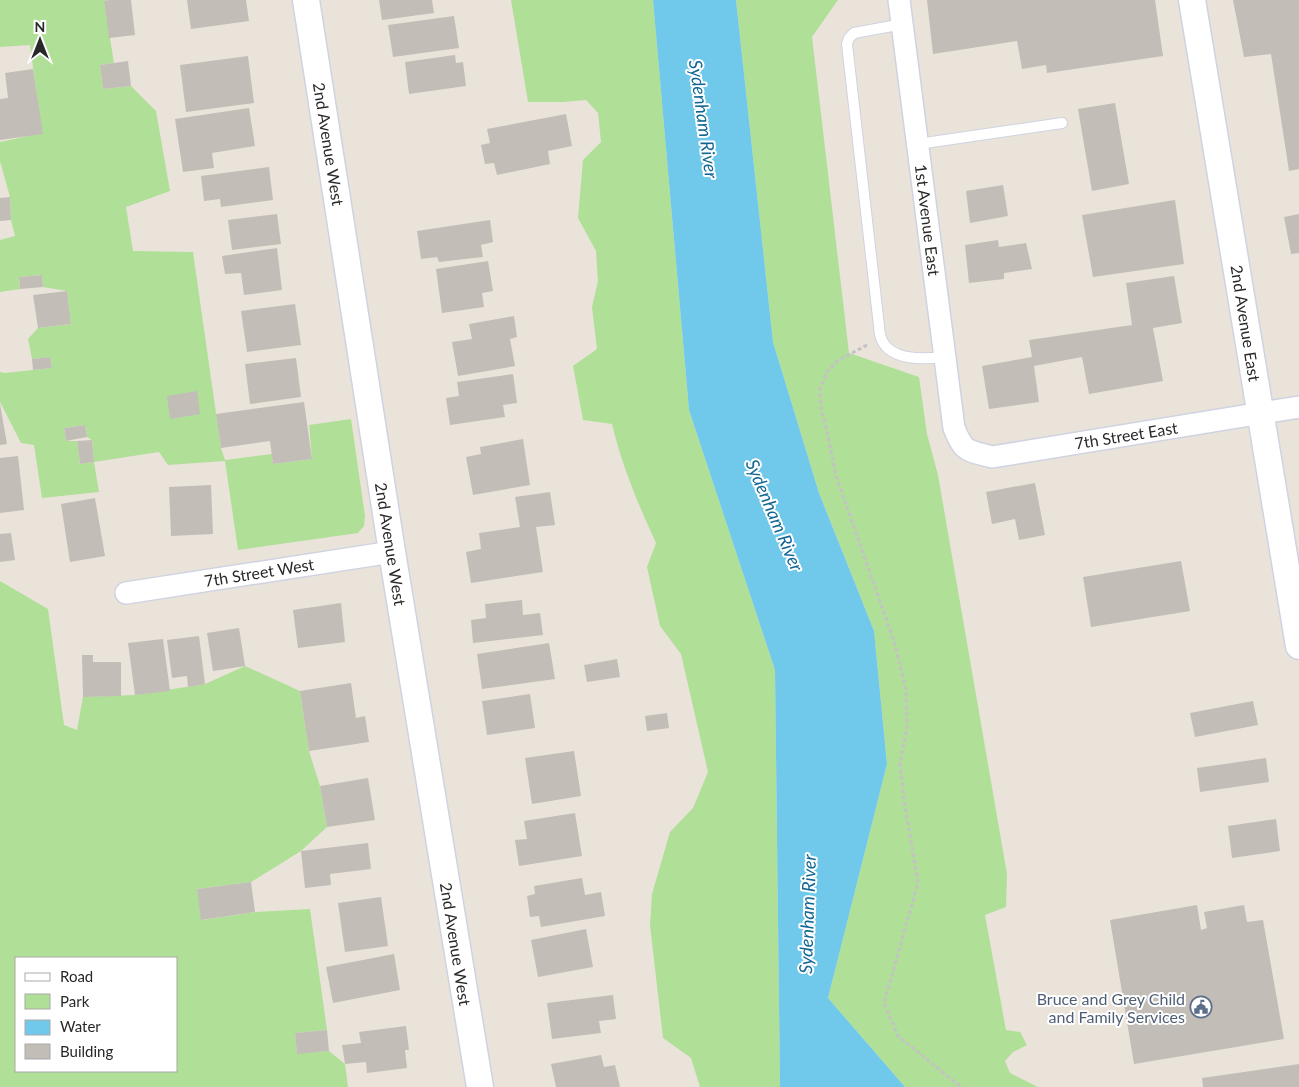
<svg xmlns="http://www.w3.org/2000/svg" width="1299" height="1087" viewBox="0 0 1299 1087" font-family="Lato,sans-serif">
	<rect width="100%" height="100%" fill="#eae3da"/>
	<!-- green -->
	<g fill="#b0df98" fill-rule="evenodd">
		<path d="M0,0H110L104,1L114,63L100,65L103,89L131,86L156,111L170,191L126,207L133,251L193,252L221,448L225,460L272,454L273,464L312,459L309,425L351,419L365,516L364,526L358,533L238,550L225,461L168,465L159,452L94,462L99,492L42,498L34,445L21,443L0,402V372L5,373L52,368L50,357L32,359L28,339L38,328L71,324L67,291L43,287L42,275L19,277L20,289L0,292V240L15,236L11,220L10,197L0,161V142L42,133L30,45L0,47ZM85,425L87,437L92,440L94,462L80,464L77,441H66L64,428Z"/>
		<path d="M511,0H653L689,410L775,670L780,1087H700L691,1058L663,1038L650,925L652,894L670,832L693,808L708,772L681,654L660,626L647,567L656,543C638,504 622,466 612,424L583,420L573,366L597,349L592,307L598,281L596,251L578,218L583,160L601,142L598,113L586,100L563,102H528Z"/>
		<polygon points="736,0 838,0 812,37 849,353 919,377 927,434 938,475 1007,874 1006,907 985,915 1006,1030 1020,1032 1027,1045 1013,1052 1005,1061 1010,1073 1038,1087 905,1087 828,998 887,764 874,631 819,493 773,342"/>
		<path d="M0,581L48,609L64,725L77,730L83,697L135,695L205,684L245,666L300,691L309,751L320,786L327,827L301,851L251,882L197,889L202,920L255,912L310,909L327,1030L295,1033L297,1053L329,1051L345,1064L348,1087H0ZM16,958H176V1071H16Z"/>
	</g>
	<!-- water -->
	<polygon fill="#70c9ea" points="653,0 736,0 773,342 819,493 874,631 887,764 828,998 905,1087 780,1087 775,670 689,410"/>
	<!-- building -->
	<g fill="#c2bdb7">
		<polygon points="110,0 131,0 135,35 109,38 104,1"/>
		<polygon points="187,0 246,0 249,21 191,29"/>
		<polygon points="379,0 432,0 434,13 382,20"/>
		<polygon points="927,0 1155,0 1163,56 1047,73 1046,65 1022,69 1017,41 933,54"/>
		<polygon points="1233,0 1299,0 1299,169 1289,171 1271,54 1244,57"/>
		<polygon points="454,16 459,48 393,57 388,25"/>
		<polygon points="455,55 456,63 463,62 466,86 409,94 405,62"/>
		<polygon points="248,56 254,103 186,112 180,65"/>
		<polygon points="128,61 131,86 103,89 100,65"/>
		<polygon points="33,69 43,134 0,140 0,99 8,98 5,73"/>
		<polygon points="1115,103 1129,184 1092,191 1078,109"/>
		<polygon points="249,108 255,146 212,153 214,168 183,172 175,119"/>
		<polygon points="566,114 572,146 548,151 550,164 497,175 494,163 485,164 481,145 490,143 487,129"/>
		<polygon points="269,167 273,200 221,207 220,199 204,201 201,176"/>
		<polygon points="1003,185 1008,216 970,223 966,191"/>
		<polygon points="10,197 11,220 0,221 0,198"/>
		<polygon points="1175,200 1184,264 1093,277 1082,215"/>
		<polygon points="277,214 281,244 232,250 228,220"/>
		<polygon points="1299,214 1299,253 1291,254 1284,217"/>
		<polygon points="490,220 493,242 481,245 483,257 439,262 437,257 421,259 417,231"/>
		<polygon points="998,240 999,247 1026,243 1032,269 1004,273 1004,279 969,283 965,245"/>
		<polygon points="277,248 282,290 244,295 241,273 225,274 222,256"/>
		<polygon points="488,261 493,291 482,293 484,307 442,313 436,269"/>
		<polygon points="42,275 43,287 20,289 19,277"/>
		<polygon points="1174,276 1182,323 1153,328 1163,381 1089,394 1082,357 1034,366 1039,402 989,409 982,366 1032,357 1029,340 1132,325 1126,283"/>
		<polygon points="67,291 71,324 38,328 33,295"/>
		<polygon points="295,304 301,345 247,352 241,311"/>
		<polygon points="514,316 517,337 510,339 515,366 458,376 452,342 472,339 469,324"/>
		<polygon points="50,357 52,368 33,370 32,359"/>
		<polygon points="296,358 301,397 250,404 245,364"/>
		<polygon points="513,374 517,403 503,405 505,417 450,425 446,398 459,396 457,382"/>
		<polygon points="197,391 200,414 170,419 167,396"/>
		<polygon points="304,402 312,459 273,464 270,441 221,448 216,414"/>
		<polygon points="0,404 7,444 0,445"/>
		<polygon points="85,425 87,437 66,441 64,428"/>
		<polygon points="523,439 530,485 473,495 466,457 481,454 480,447"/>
		<polygon points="92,440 94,462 80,464 77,441"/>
		<polygon points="18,456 24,510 0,513 0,458"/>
		<polygon points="1035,483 1045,535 1019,540 1015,519 992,524 986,492"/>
		<polygon points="211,485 213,534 171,536 169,487"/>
		<polygon points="550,492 555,525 536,527 543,572 471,583 466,552 481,549 479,533 520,527 515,497"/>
		<polygon points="95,498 105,556 70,562 61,504"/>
		<polygon points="11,533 15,560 0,562 0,534"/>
		<polygon points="1181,561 1190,611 1091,627 1083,577"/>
		<polygon points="522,600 523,615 540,613 543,635 473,643 471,620 486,618 485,604"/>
		<polygon points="341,603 345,642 298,648 293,610"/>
		<polygon points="239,628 245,666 213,671 207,633"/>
		<polygon points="199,636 205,684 188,687 187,676 172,678 167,640"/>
		<polygon points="163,639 170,691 135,695 128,643"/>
		<polygon points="549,643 555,679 482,689 477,654"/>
		<polygon points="82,655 93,655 93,662 121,662 121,696 83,697"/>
		<polygon points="617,659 620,677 587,682 584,665"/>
		<polygon points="351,683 356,718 365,716 369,742 309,751 300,691"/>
		<polygon points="530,694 535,728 487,735 482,701"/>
		<polygon points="1253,701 1258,725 1195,737 1190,713"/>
		<polygon points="667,713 669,728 647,731 645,716"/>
		<polygon points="574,751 581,796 532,804 525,758"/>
		<polygon points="1266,758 1269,782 1200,792 1197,768"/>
		<polygon points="368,778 375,820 327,827 320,786"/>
		<polygon points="575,813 582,856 519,866 515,840 527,839 524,821"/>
		<polygon points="1276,819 1280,851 1232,858 1228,826"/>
		<polygon points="368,843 371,869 330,874 331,885 305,888 301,851"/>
		<polygon points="582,878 585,895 601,892 605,916 541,927 539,916 530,917 527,896 535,894 534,886"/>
		<polygon points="251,882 255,912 201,920 197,889"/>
		<polygon points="381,897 388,946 345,952 338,903"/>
		<polygon points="1197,905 1201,930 1207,928 1204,912 1244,905 1247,922 1263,920 1284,1039 1134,1064 1110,920"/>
		<polygon points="586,929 593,967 538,977 531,940"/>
		<polygon points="394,954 400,990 333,1003 326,967"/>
		<polygon points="613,995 616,1019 599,1021 601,1033 552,1039 547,1003"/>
		<polygon points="406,1026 409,1050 405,1050 407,1068 367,1073 366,1062 345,1064 342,1045 361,1043 359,1032"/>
		<polygon points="327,1030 329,1051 297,1054 295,1033"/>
		<polygon points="601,1055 604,1067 615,1065 620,1087 556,1087 551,1064"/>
		<polygon points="1299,1064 1299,1087 1203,1087 1202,1078"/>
	</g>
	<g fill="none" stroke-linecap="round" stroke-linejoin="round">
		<!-- service casing -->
		<g stroke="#cfd3e1" stroke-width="12">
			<g id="service">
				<path d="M903,24L854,33L849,38L847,44L879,326C879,330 880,335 881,338C890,362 925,359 945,357"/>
				<polyline points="918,144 1062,123"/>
			</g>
		</g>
		<!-- minor casing -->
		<g stroke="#cfd3e1" stroke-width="24">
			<g id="minor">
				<path d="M899,0L954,428C964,453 967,450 992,457L1299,407"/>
				<polyline points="126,593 392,552"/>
			</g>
		</g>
		<!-- tertiary casing -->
		<g stroke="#cfd3e1" stroke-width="29">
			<g id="tertiary">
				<polyline points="306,0 392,552 480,1087"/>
				<polyline points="1192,0 1299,646"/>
			</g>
		</g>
		<!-- path -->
		<polyline stroke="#c3c3c3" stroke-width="3" stroke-dasharray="4 2.5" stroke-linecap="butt" points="867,345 837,361 827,372 820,389 821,409 827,431 836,476 895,644 906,691 907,728 900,763 904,800 918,883 884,1003 898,1036 961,1087"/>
		<!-- service -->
		<use href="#service" stroke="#fff" stroke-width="10"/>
		<!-- minor -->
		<use href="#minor" stroke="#fff" stroke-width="21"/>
		<!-- tertiary -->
		<use href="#tertiary" stroke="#fff" stroke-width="26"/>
	</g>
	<!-- icons -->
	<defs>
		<g id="civic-ring" transform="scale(1.125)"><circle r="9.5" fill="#fff" stroke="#5c6f8a" stroke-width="1.5"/><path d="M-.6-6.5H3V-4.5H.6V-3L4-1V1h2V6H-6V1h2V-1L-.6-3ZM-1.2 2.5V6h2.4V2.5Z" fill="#5c6f8a"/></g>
	</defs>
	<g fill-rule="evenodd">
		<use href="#civic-ring" x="1201" y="1007"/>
	</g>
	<g text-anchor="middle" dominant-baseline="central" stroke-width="4" stroke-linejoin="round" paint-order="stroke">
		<!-- street labels -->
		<g font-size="16" fill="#282828" stroke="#fff">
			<text transform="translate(329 144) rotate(81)">2nd Avenue West</text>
			<text transform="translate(928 220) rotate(83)">1st Avenue East</text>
			<text transform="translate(1246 323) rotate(81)">2nd Avenue East</text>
			<text transform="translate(1126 435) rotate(-9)">7th Street East</text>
			<text transform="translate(391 544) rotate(81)">2nd Avenue West</text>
			<text transform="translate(259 572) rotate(-9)">7th Street West</text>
			<text transform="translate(456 944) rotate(81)">2nd Avenue West</text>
		</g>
		<!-- service labels -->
		<g font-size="16" fill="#4e5e75" stroke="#fff" text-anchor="end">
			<text x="1185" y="998">Bruce and Grey Child<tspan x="1185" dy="18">and Family Services</tspan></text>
		</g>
		<!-- water labels -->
		<g font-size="18" font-style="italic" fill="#126693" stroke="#fff">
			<text transform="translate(704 119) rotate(82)">Sydenham River</text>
			<text transform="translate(775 515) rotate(67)">Sydenham River</text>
			<text transform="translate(807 914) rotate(-88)">Sydenham River</text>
		</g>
	</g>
	<!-- legend -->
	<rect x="15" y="957" width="162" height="115" fill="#ffffff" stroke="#a9a9a9"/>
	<rect x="25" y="973" width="25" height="8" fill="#ffffff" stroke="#a9a9a9"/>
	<text x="60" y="982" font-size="15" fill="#282828">Road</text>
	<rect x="25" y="994" width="25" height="15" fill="#b0df98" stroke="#a9a9a9"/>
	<text x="60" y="1007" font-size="15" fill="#282828">Park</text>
	<rect x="25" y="1020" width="25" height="15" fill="#70c9ea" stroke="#a9a9a9"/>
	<text x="60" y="1032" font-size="15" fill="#282828">Water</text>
	<rect x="25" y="1044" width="25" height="15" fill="#c2bdb7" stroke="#a9a9a9"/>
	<text x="60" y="1057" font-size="15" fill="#282828">Building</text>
	<!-- north arrow -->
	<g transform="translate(40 40)" stroke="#ffffff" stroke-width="4" paint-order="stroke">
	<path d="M0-4L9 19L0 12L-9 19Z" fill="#282828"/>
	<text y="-8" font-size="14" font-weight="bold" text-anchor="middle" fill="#282828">N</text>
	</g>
</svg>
